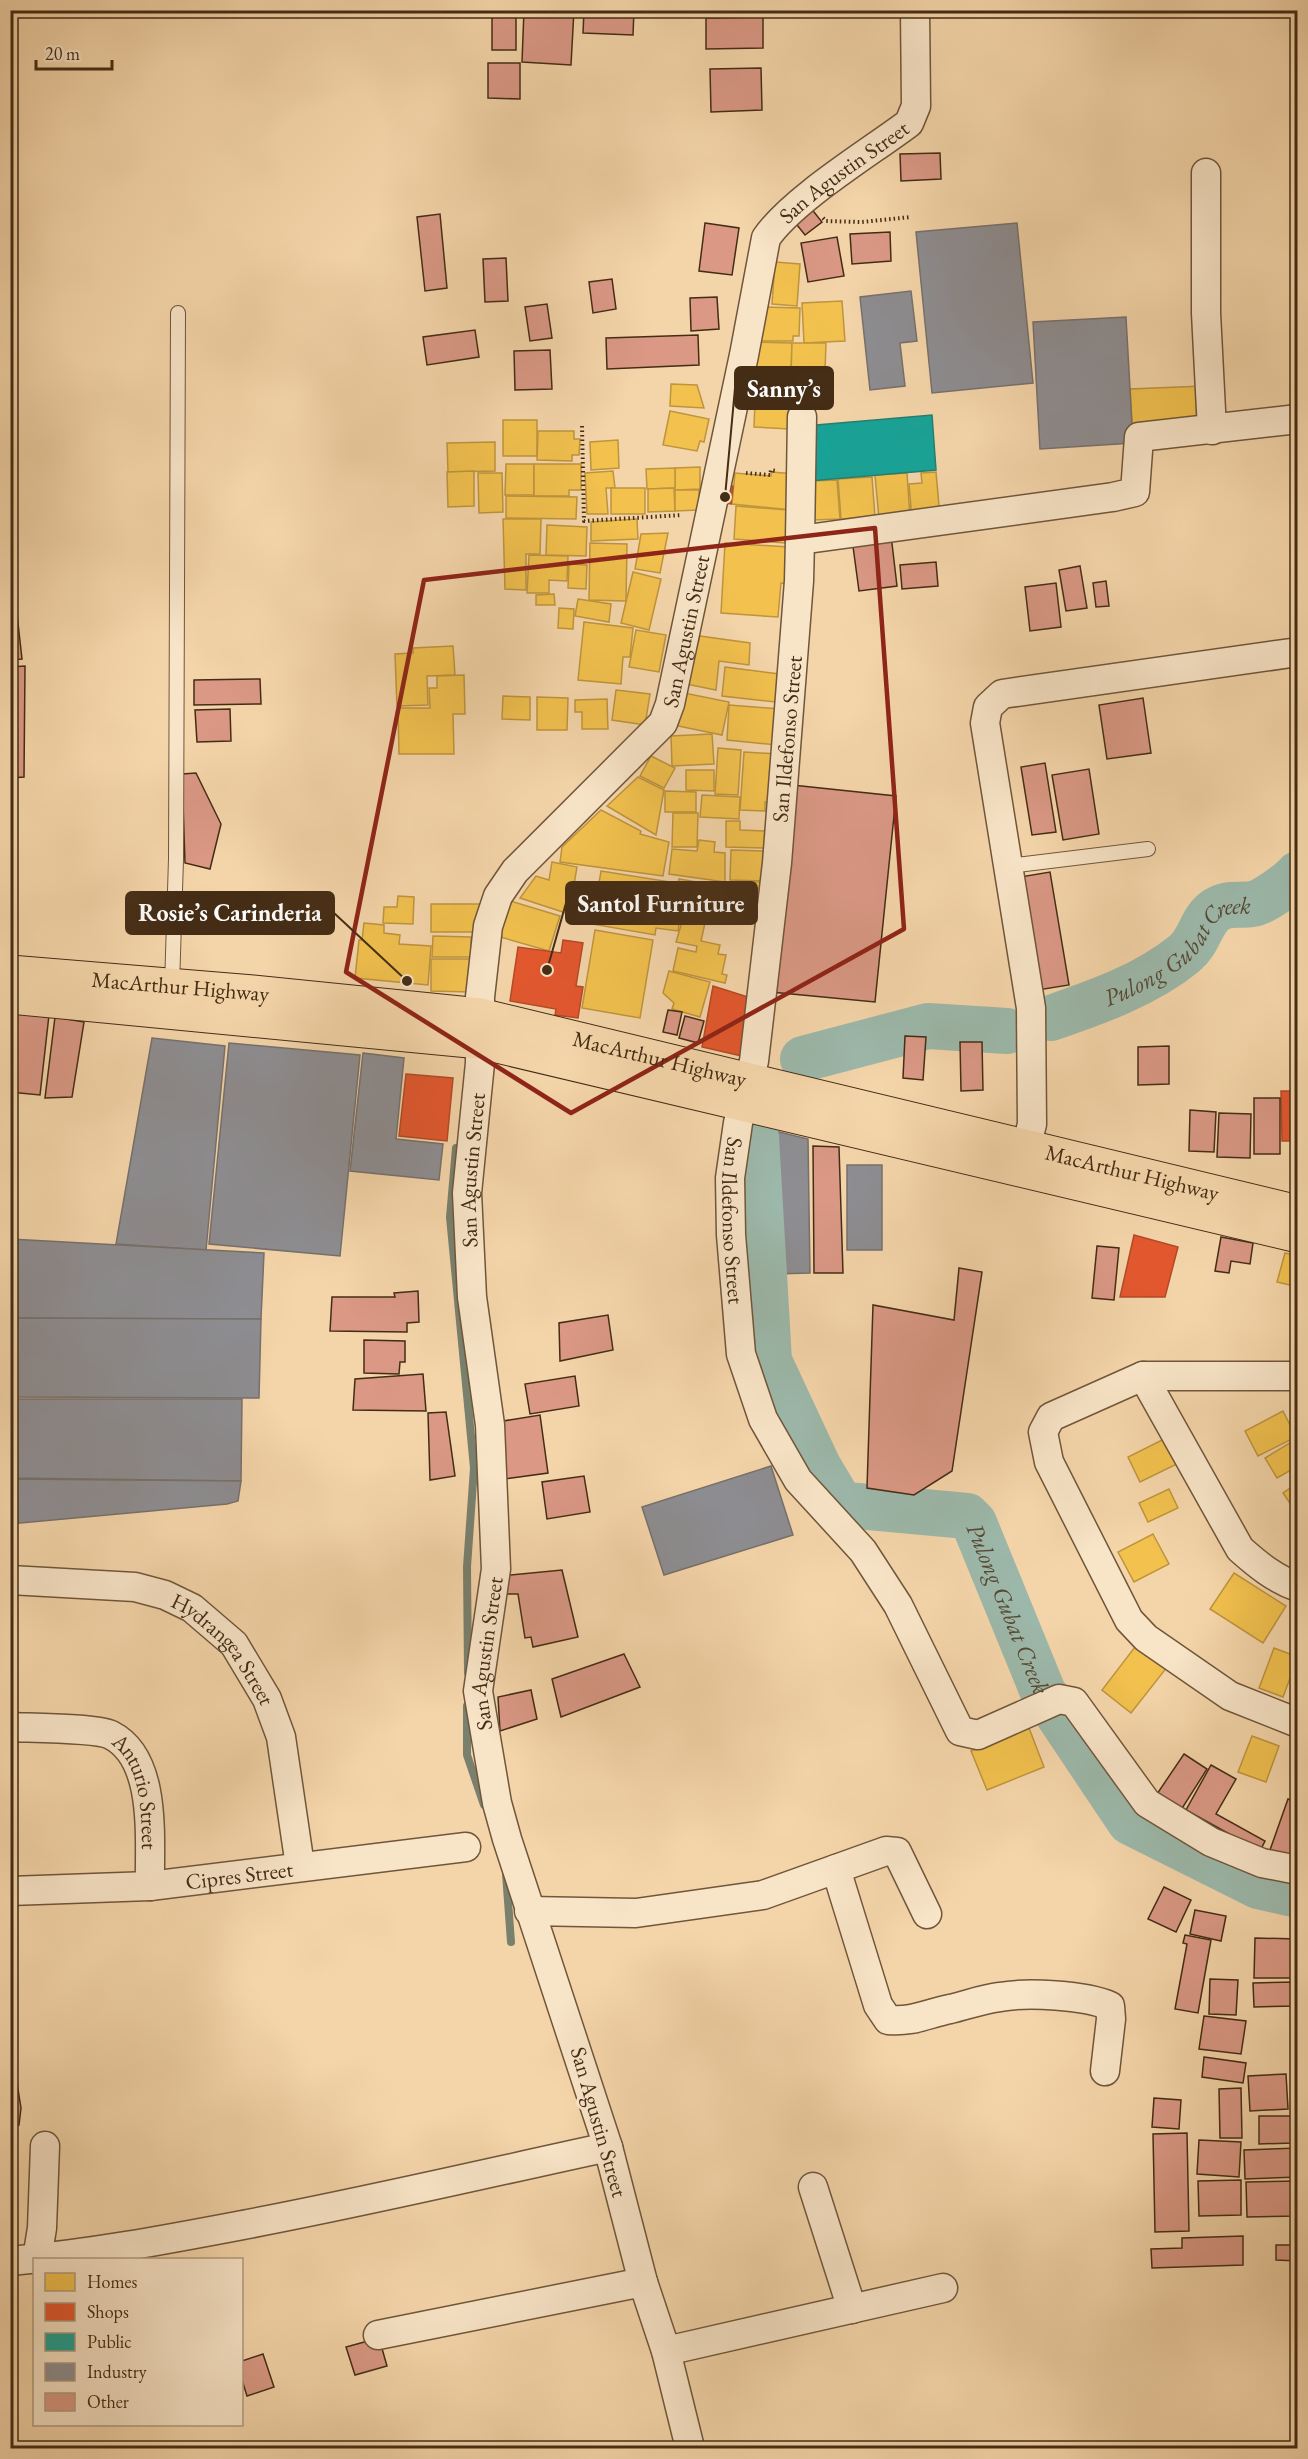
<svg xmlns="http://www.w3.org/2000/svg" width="1308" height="2459" viewBox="0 0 1308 2459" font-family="'EB Garamond',serif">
	<rect width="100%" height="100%" fill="#f4d5a9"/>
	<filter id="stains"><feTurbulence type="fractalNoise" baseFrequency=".00333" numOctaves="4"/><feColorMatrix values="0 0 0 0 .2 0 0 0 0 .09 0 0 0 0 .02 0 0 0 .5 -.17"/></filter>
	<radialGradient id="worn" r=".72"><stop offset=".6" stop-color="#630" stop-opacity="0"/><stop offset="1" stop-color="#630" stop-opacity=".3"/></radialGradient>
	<!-- homes -->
	<g fill="#f2c14e" stroke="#be943d" stroke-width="1.5">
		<polygon points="775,262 800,264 797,306 772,304"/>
		<polygon points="842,301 845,341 804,343 802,303"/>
		<polygon points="765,307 800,308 799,336 793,336 793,341 754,341 754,328 764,328"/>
		<polygon points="752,342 792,343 791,375 751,374"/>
		<polygon points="792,343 826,343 824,399 808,408 790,408"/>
		<polygon points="752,375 791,376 789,429 754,427 755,401 761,401 761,386 751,385"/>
		<polygon points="671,384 697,385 704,408 670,406"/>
		<polygon points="1203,386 1204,421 1132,424 1130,389"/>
		<polygon points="670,411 709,419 704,442 700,441 697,451 663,445"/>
		<rect x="503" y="420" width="34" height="36"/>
		<polygon points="538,431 574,431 574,439 580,439 579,455 572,455 572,461 537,460"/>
		<polygon points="618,440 619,468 591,470 590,442"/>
		<polygon points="495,442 495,471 448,472 447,443"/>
		<polygon points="506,464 534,464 534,495 505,495"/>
		<polygon points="534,464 581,464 581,490 569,490 569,496 534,496"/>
		<polygon points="700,467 700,489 675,490 675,468"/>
		<polygon points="675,468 675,488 647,489 646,469"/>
		<polygon points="474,471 474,506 448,507 447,472"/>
		<polygon points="613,471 615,488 606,488 608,514 587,514 585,473"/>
		<polygon points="771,472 796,474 793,510 732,504 735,473 771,476"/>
		<polygon points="936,472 940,517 912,519 909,484 922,483 921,473"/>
		<polygon points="478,473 502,473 503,512 479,513"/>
		<polygon points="907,473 910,517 879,519 875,475"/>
		<polygon points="872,477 875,517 841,519 838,479"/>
		<polygon points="837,480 840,519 812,520 810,481"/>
		<rect x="611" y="488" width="34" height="26"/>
		<polygon points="674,488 675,511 648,512 648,489"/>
		<polygon points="675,490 699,490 699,510 675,511"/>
		<polygon points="506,496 577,497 576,519 506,518"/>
		<polygon points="736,506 788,510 785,543 734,539"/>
		<polygon points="503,519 541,519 540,554 526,554 526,590 505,589"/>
		<polygon points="637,519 638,539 591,541 591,522"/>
		<polygon points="547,525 587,527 586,556 546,555"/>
		<polygon points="668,533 660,573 635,569 641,534"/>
		<polygon points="590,543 627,544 626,601 589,600"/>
		<polygon points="725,543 789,547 787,584 781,583 778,617 721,613"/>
		<polygon points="529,555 568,556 567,581 549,580 549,593 527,593"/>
		<polygon points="569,564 587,565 586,589 568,588"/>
		<polygon points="633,572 661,579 649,630 621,623"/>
		<polygon points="554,594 555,605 536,605 536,595"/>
		<polygon points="578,599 611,604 609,622 575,616"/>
		<polygon points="559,608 574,609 573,629 558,628"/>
		<polygon points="584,622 633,628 630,657 623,657 621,684 578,680"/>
		<polygon points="636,630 666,635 659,672 629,667"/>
		<polygon points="700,636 750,643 749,665 719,661 716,690 686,684"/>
		<polygon points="453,646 455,675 427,676 428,705 397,706 395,654 413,653 413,648"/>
		<polygon points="725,667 779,674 775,702 722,696"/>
		<polygon points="464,675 465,714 453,714 454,754 399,754 398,708 430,708 429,688 437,688 437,676"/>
		<polygon points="616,690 650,694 645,725 612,720"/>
		<polygon points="684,693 729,702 722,735 678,726"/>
		<polygon points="503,696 530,697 530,720 502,719"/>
		<polygon points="537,697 568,698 567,730 537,730"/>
		<polygon points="607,699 608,729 582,729 582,712 575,712 575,700"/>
		<polygon points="729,705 780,709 777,745 727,740"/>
		<polygon points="712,734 714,764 672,766 671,736"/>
		<polygon points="718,748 741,750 738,795 715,794"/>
		<polygon points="744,752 778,754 775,802 765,802 765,811 740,810"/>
		<polygon points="651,756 675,768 664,788 640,776"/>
		<polygon points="686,770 714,770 714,791 686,790"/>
		<polygon points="638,777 664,790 656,835 607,806"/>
		<polygon points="665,791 696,792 696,812 665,812"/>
		<polygon points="702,795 740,797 739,819 700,817"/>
		<polygon points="601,810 641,831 640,834 669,842 663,876 560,862 562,847"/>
		<polygon points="673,813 698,813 697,847 672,847"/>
		<polygon points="726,821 740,821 740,830 767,831 767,848 726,847"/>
		<polygon points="699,840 715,842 714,852 725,853 725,882 669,874 672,849 697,851"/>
		<polygon points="731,850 768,851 767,881 730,880"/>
		<polygon points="552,862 577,867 569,914 520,898 536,876 549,880"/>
		<polygon points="601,871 677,883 672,907 682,908 678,931 656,928 655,935 592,924"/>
		<polygon points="679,879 709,884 705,911 674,905"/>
		<rect x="730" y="882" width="32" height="21"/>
		<polygon points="398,896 414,897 413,924 383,923 384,907 397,907"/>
		<polygon points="507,900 560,916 549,951 497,936"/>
		<polygon points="431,904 482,904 474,932 431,932"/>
		<polygon points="686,909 707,914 701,941 720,945 718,954 726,955 722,974 727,975 725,983 673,971 678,948 696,952 697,946 676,942"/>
		<polygon points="364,923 384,925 384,933 400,935 399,944 431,946 428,985 355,978 359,940 362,940"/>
		<polygon points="595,930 653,940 640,1018 582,1008"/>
		<polygon points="433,936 471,937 471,957 432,957"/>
		<polygon points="431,959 470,959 470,992 431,991"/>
		<polygon points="669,971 710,982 700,1017 672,1009 674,1003 663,993"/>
		<polygon points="1285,1253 1298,1256 1298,1287 1277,1282"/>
		<polygon points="1283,1411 1296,1437 1258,1456 1245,1431"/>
		<polygon points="1166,1438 1179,1463 1140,1482 1128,1457"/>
		<polygon points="1298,1438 1298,1466 1277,1478 1265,1458"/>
		<polygon points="1298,1483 1298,1515 1283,1493"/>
		<polygon points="1169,1489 1178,1508 1148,1522 1139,1503"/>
		<polygon points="1153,1534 1169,1564 1134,1582 1118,1552"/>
		<polygon points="1234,1573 1286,1606 1263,1643 1210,1609"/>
		<polygon points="1138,1643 1168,1666 1131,1713 1102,1690"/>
		<polygon points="1274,1648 1298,1657 1283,1697 1259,1688"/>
		<polygon points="1298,1678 1298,1699 1290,1697"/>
		<polygon points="1029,1728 1044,1767 987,1790 971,1751"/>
		<polygon points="1252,1736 1279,1746 1266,1782 1238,1772"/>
	</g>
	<!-- shops -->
	<g fill="#e4572e" stroke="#b44a26" stroke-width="1.5">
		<polygon points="721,484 733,486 731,504 717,502"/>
		<polygon points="563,940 583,943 576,986 583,987 578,1018 555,1015 556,1009 510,1001 518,947 561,953"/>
		<polygon points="713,986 751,998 742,1056 702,1047"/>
		<polygon points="406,1074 453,1078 447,1141 399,1136"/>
		<polygon points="1281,1091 1298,1091 1298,1141 1282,1141"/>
		<polygon points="1134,1235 1178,1247 1165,1297 1120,1297"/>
	</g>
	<!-- public -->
	<polygon fill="#17a398" stroke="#247f71" stroke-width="1.5" points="932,415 936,470 810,481 805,426"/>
	<!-- industry -->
	<g fill="#8d8d92" stroke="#77706c" stroke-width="1.5">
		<polygon points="1017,223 1033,383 932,393 916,232"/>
		<polygon points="911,291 917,341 900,343 905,386 870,390 860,297"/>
		<polygon points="1126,317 1133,443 1040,449 1033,322"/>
		<polygon points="152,1038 225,1046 206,1250 116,1244"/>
		<polygon points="229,1043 360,1055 340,1256 209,1244"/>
		<polygon points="363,1053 404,1058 396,1139 443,1144 439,1180 350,1171"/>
		<polygon points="767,1129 808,1139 810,1273 774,1274"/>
		<rect x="847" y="1165" width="35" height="85"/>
		<polygon points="10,1239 264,1253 261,1319 10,1318"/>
		<polygon points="10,1318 261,1319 259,1398 10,1397"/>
		<polygon points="10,1399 242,1399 241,1481 10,1478"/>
		<polygon points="771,1466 793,1535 664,1575 642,1507"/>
		<polygon points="10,1479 241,1481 238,1501 227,1504 10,1524"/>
	</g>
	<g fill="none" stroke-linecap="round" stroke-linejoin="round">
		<!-- stream -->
		<g stroke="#79806e" stroke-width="8">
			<polyline points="456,1148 450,1217 474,1468 467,1567 468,1673"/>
			<polyline points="467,1706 467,1755 484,1805"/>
			<polyline points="506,1874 511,1942"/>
		</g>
		<!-- river -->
		<g stroke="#9cb8aa" stroke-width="46">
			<path id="s1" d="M1051,1018C1097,1002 1146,985 1184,954C1201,940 1200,921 1216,910C1228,902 1239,906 1252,904C1263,903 1290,883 1298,874"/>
			<polyline points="803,1059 928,1026 1007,1031"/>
			<path id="s2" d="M756,1137L769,1361L818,1466L837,1498L847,1505L967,1516L974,1523L1043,1692L1130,1822L1258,1886L1298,1895"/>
		</g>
	</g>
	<!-- building -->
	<g fill="#da9885" stroke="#442c15" stroke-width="1.5">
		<rect x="492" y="10" width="24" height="40"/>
		<polygon points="524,10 574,10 571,65 522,62"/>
		<polygon points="584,10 634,10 633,35 583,33"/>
		<polygon points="763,17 763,48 706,49 706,18"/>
		<polygon points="488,63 520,63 520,99 488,98"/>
		<polygon points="761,68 762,110 711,112 710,69"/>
		<polygon points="940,153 941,179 901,181 900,154"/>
		<polygon points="810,207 822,222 805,235 793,220"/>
		<polygon points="440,214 447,288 425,291 417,217"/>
		<polygon points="705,223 739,228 732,275 699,271"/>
		<polygon points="890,232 891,261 852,264 850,234"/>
		<polygon points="837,237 844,276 808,282 801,243"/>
		<polygon points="506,258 508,301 485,302 483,259"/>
		<polygon points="612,279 616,309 593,313 589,282"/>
		<polygon points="717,297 719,329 691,331 690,298"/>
		<polygon points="547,304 552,338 530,341 525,307"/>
		<polygon points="475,330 479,357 427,365 423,337"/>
		<polygon points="698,335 699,365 607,369 606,338"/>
		<polygon points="550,350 552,389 515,390 514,351"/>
		<polygon points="891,535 897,586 859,591 852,539"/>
		<polygon points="10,551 22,659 10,660"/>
		<polygon points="936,562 938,586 902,589 900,565"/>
		<polygon points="1080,566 1087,608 1066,611 1059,570"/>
		<polygon points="1106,581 1109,606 1096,607 1093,583"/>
		<polygon points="1056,583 1061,627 1030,631 1025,587"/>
		<polygon points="25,666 24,777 10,778 10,667"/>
		<polygon points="260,679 261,704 194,705 194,680"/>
		<polygon points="1143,698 1151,753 1107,759 1099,705"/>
		<polygon points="230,709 231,741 197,742 195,710"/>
		<polygon points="1045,763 1056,832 1032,835 1021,767"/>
		<polygon points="1089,769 1099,834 1063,840 1052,775"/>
		<polygon points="196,773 221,824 210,869 185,863 182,774"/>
		<polygon points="792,785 896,796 875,1002 771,992"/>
		<polygon points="1050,872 1069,985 1038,990 1020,877"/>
		<polygon points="668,1010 682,1012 677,1035 663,1032"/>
		<polygon points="10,1012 49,1015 40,1095 10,1092"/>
		<polygon points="685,1016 704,1021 698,1043 679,1038"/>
		<polygon points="55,1017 84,1022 72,1097 45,1098"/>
		<polygon points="905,1036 926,1037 923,1080 903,1078"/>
		<polygon points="960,1042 982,1042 983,1090 961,1091"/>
		<polygon points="1169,1046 1169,1084 1138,1085 1138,1047"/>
		<rect x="1254" y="1098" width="26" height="56"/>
		<polygon points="1190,1110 1216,1112 1214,1152 1189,1151"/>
		<polygon points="1219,1113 1251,1114 1250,1158 1217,1157"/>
		<polygon points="813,1146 839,1147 843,1273 814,1273"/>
		<polygon points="1221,1237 1253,1243 1250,1264 1231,1261 1229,1273 1215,1271"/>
		<polygon points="1097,1246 1119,1248 1114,1300 1092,1298"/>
		<polygon points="959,1268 982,1272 952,1471 914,1495 867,1488 873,1305 954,1320"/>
		<polygon points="418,1291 419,1322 407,1323 407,1332 330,1331 332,1297 395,1297 394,1293"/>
		<polygon points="608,1315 613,1350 560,1361 559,1323"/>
		<polygon points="364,1340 405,1341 405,1362 400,1362 399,1374 364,1373"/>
		<polygon points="423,1374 426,1411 353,1410 355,1379"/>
		<polygon points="575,1376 579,1406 530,1414 525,1384"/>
		<polygon points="446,1412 455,1476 430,1480 428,1413"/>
		<polygon points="540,1415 548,1473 505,1479 497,1422"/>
		<polygon points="584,1476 590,1512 547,1519 542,1482"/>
		<polygon points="562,1570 578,1637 533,1647 531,1637 525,1638 518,1594 500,1594 500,1576"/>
		<polygon points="624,1654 640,1687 561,1717 552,1679"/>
		<polygon points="531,1690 537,1719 500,1731 498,1697"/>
		<polygon points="1184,1754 1207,1769 1181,1810 1157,1794"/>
		<polygon points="1211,1765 1236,1779 1216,1814 1265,1841 1260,1851 1186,1810"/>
		<polygon points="1288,1799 1298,1802 1298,1859 1270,1850"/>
		<polygon points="1164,1887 1191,1900 1176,1932 1148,1919"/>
		<polygon points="1195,1910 1226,1916 1221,1941 1190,1934"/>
		<polygon points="1185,1935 1211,1940 1198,2013 1175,2009 1187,1944 1183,1943"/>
		<polygon points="1255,1938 1298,1939 1298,1978 1254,1978"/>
		<polygon points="1210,1979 1238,1980 1236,2015 1209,2014"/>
		<polygon points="1296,1982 1296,2006 1254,2007 1253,1983"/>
		<polygon points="1204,2016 1246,2021 1241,2054 1199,2049"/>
		<polygon points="1204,2057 1246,2063 1243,2083 1202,2077"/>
		<polygon points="1294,2073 1298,2073 1298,2112 1295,2112"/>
		<polygon points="1286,2074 1288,2109 1250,2111 1248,2076"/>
		<polygon points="17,2083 21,2108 19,2125 10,2126 10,2084"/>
		<polygon points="1241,2088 1242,2138 1220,2138 1219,2089"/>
		<polygon points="1154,2098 1181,2100 1179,2129 1152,2127"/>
		<polygon points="1298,2115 1298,2141 1296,2141 1296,2116"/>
		<polygon points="1259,2116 1292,2116 1293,2143 1259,2144"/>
		<polygon points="1187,2133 1189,2231 1155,2232 1153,2134"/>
		<polygon points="1199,2140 1241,2142 1239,2177 1197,2174"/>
		<polygon points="1298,2148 1298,2177 1245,2179 1244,2150"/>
		<polygon points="1241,2180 1241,2215 1199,2216 1198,2181"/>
		<polygon points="1298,2181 1298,2216 1247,2217 1246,2182"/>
		<polygon points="1243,2236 1243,2265 1152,2268 1151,2249 1182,2248 1182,2238"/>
		<polygon points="1276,2245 1298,2245 1298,2261 1276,2260"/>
		<polygon points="379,2338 387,2366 355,2375 346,2347"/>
		<polygon points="263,2354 274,2387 247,2396 242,2380 242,2361"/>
	</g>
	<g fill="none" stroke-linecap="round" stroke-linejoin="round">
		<!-- lane casing -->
		<g stroke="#70563a" stroke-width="16">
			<g id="lane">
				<polyline points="1009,866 1148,849"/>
				<polyline points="172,986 176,859 178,313"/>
			</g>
		</g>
		<!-- street casing -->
		<g stroke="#70563a" stroke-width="31">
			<g id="street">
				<polyline points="1206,173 1206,313 1212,430"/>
				<path id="s3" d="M1298,419L1139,437L1135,492L1113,497L800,540L799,581L777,863L754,1061L738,1123L730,1178L731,1235L741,1354L763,1419L798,1480L863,1551L898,1605L960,1731L978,1735L1059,1699L1074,1702L1147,1803L1211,1842L1262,1863L1298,1870"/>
				<polyline points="800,540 802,417"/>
				<polyline points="1021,1168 1032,1124 1031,1008 985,723 988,707 1002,694 1298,652"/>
				<path d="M1143,1376L1240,1549C1258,1565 1275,1579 1298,1587"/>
				<polyline points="1298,1376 1143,1376 1051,1417 1043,1432 1049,1462 1129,1620 1146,1638 1230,1696 1298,1723"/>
				<path id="s4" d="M10,1580L135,1587L165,1595L192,1608L234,1644L267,1699L281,1737L300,1866"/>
				<path id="s5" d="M10,1727C30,1728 97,1728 111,1735C158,1759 149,1840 150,1886"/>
				<path d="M836,1869L878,2005L888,2020C914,2022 926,2014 950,2009C967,2005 983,1999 1000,1997C1027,1992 1085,1995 1110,2006L1111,2019L1105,2071"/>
				<path id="s6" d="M10,1891L150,1886L466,1847"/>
				<polyline points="529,1911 636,1913 763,1895 886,1851 897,1852 927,1914"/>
				<polyline points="813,2187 852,2309"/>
				<polyline points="37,2259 42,2228 45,2146"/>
				<path d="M10,2261C91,2254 169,2239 248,2224C369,2201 488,2173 608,2147"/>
				<polyline points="378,2335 643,2282"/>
				<polyline points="666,2351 943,2288"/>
				<path id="s7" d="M690,2448L666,2351L643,2282L608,2147L507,1839L497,1803L478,1691L496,1569L490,1425L472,1297L467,1193L480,1063V997L488,926L498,896L515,871L663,723L670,704L744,355L766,238C793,199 869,153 909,123L916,106L915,10"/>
			</g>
		</g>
		<!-- highway casing -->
		<g stroke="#442c15" stroke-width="35">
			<g id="highway">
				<path id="s8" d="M10,972L253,992L480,1015L1298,1212"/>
				<polyline points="10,997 480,1042 1298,1236"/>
			</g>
		</g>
		<!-- path -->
		<g stroke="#442c15" stroke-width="4" stroke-dasharray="1.5 3" stroke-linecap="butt">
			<polyline points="823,218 826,221 862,222 911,217"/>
			<polyline points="582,426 584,521 682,515"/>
			<polyline points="746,473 770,475 771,470 776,471"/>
		</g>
		<!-- lane -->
		<use href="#lane" stroke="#f8e4c7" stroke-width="14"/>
		<!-- street -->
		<use href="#street" stroke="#f8e4c7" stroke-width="28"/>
		<!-- highway -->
		<use href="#highway" stroke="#f4d5a9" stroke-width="33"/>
	</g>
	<!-- marked area -->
	<path fill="none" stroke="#8f2418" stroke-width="4.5" stroke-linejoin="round" d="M875,528L904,929L571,1113L346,972L424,580Z"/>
	<g text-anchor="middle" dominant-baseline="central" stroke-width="6" stroke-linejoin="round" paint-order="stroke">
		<!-- street labels -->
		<g font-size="22" fill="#442c15" stroke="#f8e4c7">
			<text stroke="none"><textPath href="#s7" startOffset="2426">San Agustin Street</textPath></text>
			<text stroke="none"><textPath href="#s7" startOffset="1922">San Agustin Street</textPath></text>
			<text transform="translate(787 739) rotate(-85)">San Ildefonso Street</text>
			<text stroke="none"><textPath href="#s8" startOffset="171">MacArthur Highway</textPath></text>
			<text stroke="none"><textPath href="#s8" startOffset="657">MacArthur Highway</textPath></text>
			<text stroke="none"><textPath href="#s7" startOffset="1311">San Agustin Street</textPath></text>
			<text stroke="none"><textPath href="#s8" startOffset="1143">MacArthur Highway</textPath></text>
			<text stroke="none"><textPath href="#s3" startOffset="1239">San Ildefonso Street</textPath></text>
			<text stroke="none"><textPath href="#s4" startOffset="238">Hydrangea Street</textPath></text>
			<text stroke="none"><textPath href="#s7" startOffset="825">San Agustin Street</textPath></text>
			<text stroke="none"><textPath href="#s5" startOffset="168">Anturio Street</textPath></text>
			<text stroke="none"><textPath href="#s6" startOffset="230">Cipres Street</textPath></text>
			<text transform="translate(599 2122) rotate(74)">San Agustin Street</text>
		</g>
		<!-- water labels -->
		<g font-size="24" font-style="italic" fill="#564833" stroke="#f8e4c7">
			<text stroke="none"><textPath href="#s1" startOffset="148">Pulong Gubat Creek</textPath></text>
			<text stroke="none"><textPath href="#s2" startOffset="612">Pulong Gubat Creek</textPath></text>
		</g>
	</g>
	<!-- callouts -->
	<path fill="none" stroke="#442c15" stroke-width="2" d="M725 497L735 388M547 970L566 903M407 981L334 913"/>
	<g fill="#442c15" stroke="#f8e4c7" stroke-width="2">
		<circle cx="725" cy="497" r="6"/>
		<circle cx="547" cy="970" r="6"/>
		<circle cx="407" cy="981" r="6"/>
	</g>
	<g fill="#442c15" stroke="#442c15" stroke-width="2">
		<rect x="735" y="367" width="98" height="42" rx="6"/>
		<rect x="566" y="882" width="191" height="42" rx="6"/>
		<rect x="126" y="892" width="208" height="42" rx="6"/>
	</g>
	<g font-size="24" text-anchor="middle" font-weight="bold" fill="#fff">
		<text x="784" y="397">Sanny’s</text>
		<text x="661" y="912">Santol Furniture</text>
		<text x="230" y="921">Rosie’s Carinderia</text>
	</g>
	<!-- margin -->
	<rect width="1308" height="2459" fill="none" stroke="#f4d5a9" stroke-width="36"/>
	<rect x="12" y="12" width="1284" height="2435" fill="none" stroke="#442c15" stroke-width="3"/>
	<rect x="18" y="18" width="1272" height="2423" fill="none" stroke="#442c15" stroke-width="1.5"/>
	<!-- legend -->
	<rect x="33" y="2258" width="210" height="168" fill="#f8e4c7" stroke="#b09a80" stroke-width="1.5"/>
	<rect x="45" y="2273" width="30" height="18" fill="#f2c14e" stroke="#b09a80" stroke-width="1.5"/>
	<text x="87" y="2288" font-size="18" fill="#442c15">Homes</text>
	<rect x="45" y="2303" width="30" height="18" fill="#e4572e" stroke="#b09a80" stroke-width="1.5"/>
	<text x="87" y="2318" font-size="18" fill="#442c15">Shops</text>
	<rect x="45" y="2333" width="30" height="18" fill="#17a398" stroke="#b09a80" stroke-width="1.5"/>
	<text x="87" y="2348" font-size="18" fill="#442c15">Public</text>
	<rect x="45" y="2363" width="30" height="18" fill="#8d8d92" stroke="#b09a80" stroke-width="1.5"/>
	<text x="87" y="2378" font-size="18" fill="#442c15">Industry</text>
	<rect x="45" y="2393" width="30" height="18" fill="#da9885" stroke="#b09a80" stroke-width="1.5"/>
	<text x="87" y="2408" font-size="18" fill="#442c15">Other</text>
	<!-- scale -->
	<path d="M36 60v9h76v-9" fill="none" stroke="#442c15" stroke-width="3"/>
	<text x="45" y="60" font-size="18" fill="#442c15" stroke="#f8e4c7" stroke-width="4.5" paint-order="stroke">20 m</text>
	<rect width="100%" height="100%" filter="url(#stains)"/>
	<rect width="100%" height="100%" fill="url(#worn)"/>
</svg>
